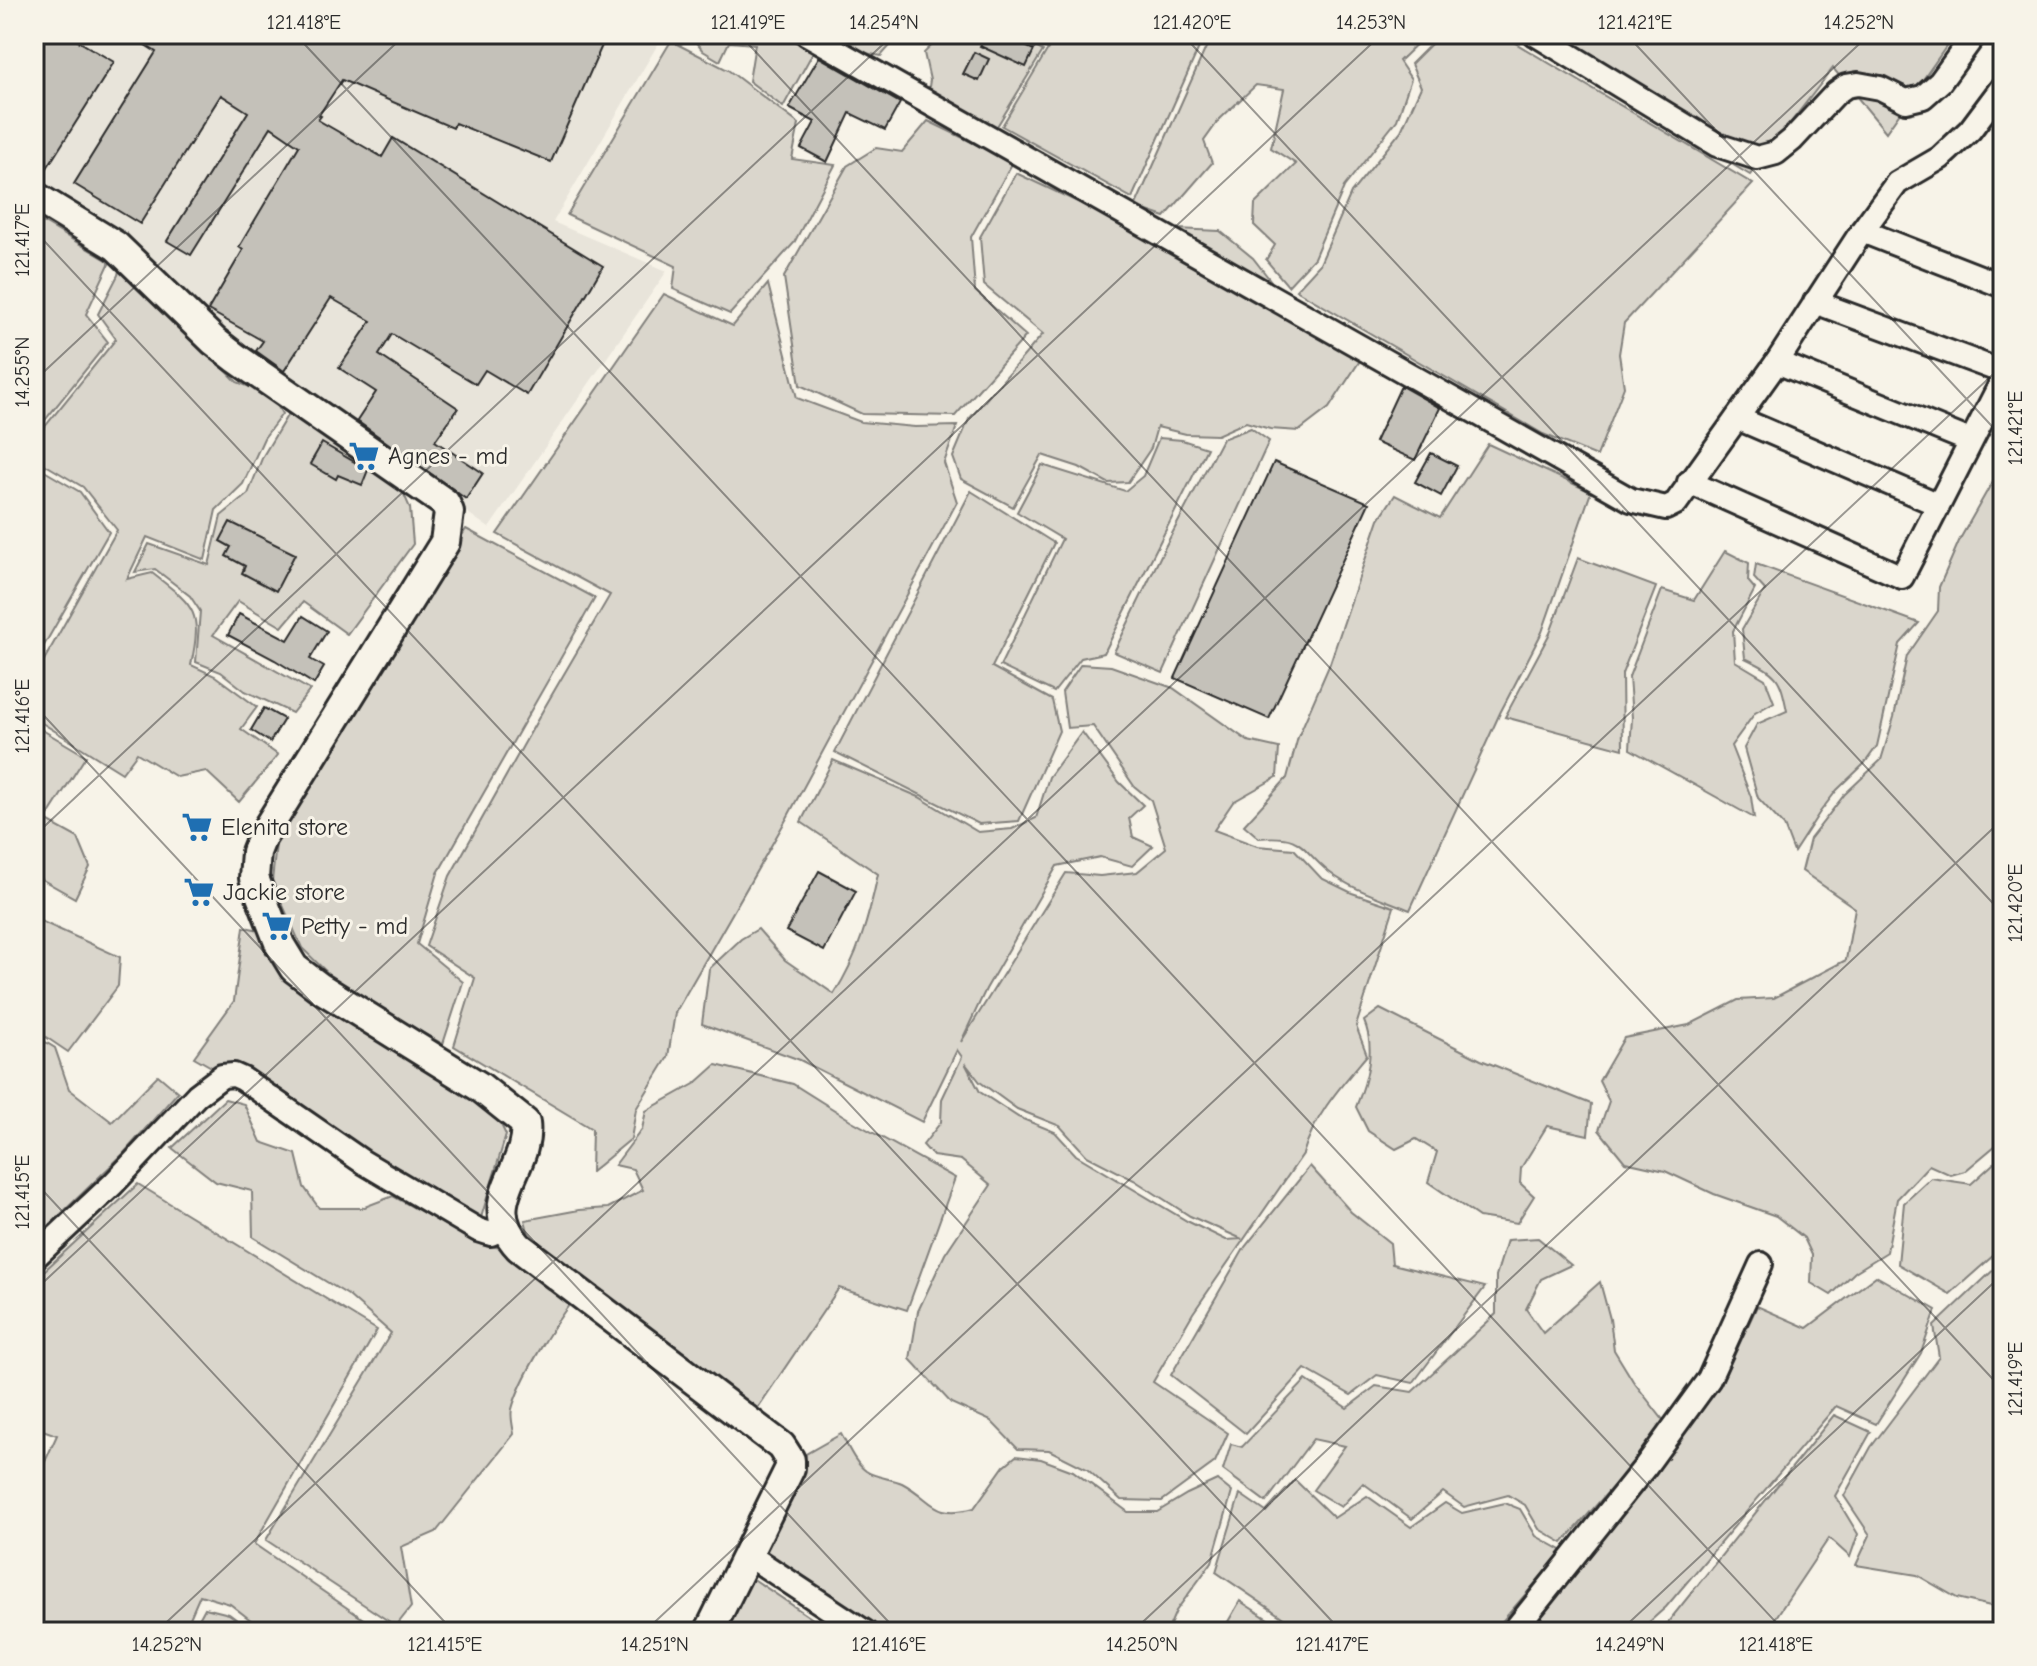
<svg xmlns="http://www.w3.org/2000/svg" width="2037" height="1666" viewBox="0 0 2037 1666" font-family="'Comic Neue',sans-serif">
	<rect width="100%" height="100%" fill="#f7f3e8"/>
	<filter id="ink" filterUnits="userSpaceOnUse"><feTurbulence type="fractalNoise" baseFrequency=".0125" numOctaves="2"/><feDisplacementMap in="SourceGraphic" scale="16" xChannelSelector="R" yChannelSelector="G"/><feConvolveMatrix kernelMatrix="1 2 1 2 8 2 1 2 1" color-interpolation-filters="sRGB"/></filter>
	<g filter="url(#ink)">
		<!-- built -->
		<polygon fill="#e8e4da" points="34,34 664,34 553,222 667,271 489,528 241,351 34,185"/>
		<!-- green -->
		<g fill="#dad6cc" stroke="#82807c" stroke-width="2" fill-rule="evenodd">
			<polygon points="689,34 792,34 816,47 783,107 749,81 755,44 729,42 720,61 703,51"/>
			<polygon points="820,34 893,34 897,38 881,56 845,49"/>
			<polygon points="943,34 1011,34 1043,51 996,128 928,93 930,80 924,53"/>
			<polygon points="1020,34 1205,34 1132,198 1002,126 1048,49"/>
			<polygon points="1212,34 1427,34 1399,61 1411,79 1397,120 1344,187 1314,258 1288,286 1266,260 1275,245 1254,225 1255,204 1296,164 1271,148 1284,89 1256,85 1219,120 1204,141 1212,163 1165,217 1135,207"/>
			<polygon points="1441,34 1500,34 1753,184 1624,323 1619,354 1624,387 1597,456 1543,434 1296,290 1320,264 1351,193 1401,131 1421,87 1411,64"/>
			<polygon points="1514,34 1955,34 1886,132 1833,68 1750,175"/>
			<polygon points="671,41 728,70 799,124 792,159 835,165 794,243 730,314 673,289 676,266 567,215"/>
			<polygon points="928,121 1013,162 971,237 975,291 1026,336 955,416 862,414 800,385 784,277 847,166 876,148 902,152"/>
			<polygon points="1016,173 1120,222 1148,219 1177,229 1220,231 1253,258 1271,281 1270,305 1361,359 1329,408 1299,431 1270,429 1246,422 1217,435 1186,434 1157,427 1151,448 1128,482 1108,483 1079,467 1042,455 1013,507 961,479 953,457 969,419 1043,334 984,285 980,237"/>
			<polygon points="34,217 110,262 86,314 108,342 34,434"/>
			<path d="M121,262L237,382L272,396L282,414L264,438L243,484L216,510L205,560L147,537L127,579L152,573C194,606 203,610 191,665L215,676L257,707L241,729L278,755L239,802L206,771L177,777L137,753L122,773L34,718V678L117,530L83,487L34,458V440L116,339L98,314L118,275Z"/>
			<polygon points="768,284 797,398 861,422 915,427 957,426 944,463 957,502 787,818 675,1013 668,1057 636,1109 631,1139 591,1172 592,1129 454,1046 475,978 426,946 450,876 543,710 610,595 497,534 664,294 733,326"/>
			<polygon points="291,409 397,478 410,508 413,544 347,634 303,602 282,627 238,601 213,635 310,690 292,713 245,691 221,672 196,662 200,611 190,596 155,569 135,572 149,544 209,565 221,516 248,494 263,456"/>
			<polygon points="1251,428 1269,441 1163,673 1114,652 1165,547 1222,439"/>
			<polygon points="1159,438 1182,440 1207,448 1104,653 1081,658 1054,692 1000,666 1062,539 1017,512 1042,465 1125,491 1143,476"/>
			<path d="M1488,444L1591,492L1542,632L1500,713L1410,910C1384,899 1352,890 1329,872C1299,848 1305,834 1259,838L1244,825L1287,778L1298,737L1329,666L1379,519L1395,495L1440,518Z"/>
			<polygon points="2003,463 2002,1140 1965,1171 1951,1175 1929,1165 1897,1199 1887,1252 1855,1272 1831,1295 1811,1283 1812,1255 1804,1238 1776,1216 1714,1194 1665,1171 1625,1162 1599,1130 1609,1101 1599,1081 1624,1038 1689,1025 1738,1000 1774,998 1846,960 1855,908 1802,871 1810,839 1845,794 1881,760 1894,717 1907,656 1938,611 1939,587 1943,578 1960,539"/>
			<polygon points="34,465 80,492 109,532 34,663"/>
			<polygon points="971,491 1054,543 992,667 1052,700 1059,731 1019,821 979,824 835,752"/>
			<polygon points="466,529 595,598 438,873 417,944 463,982 443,1044 344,989 302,948 272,881 277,835"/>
			<polygon points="1725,551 1749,563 1748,581 1755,589 1733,631 1735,661 1765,679 1774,702 1755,713 1731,746 1751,797 1754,818 1630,749 1632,718 1629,677 1662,590 1694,600"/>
			<polygon points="1578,558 1656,587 1622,674 1623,749 1505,717 1550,633"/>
			<path d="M1756,564L1919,623L1900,644L1877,746L1864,764L1837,790L1820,812L1794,852L1784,826L1758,798L1744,748L1757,724L1787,711C1780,676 1778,674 1745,658L1742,629L1765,590L1754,578Z"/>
			<path d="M1081,664L1111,666L1173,688L1248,741L1279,748L1277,777L1233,802L1214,830L1257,846L1294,849L1321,878L1352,893L1394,907L1356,1026L1367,1055C1341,1086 1315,1114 1303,1154L1193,1313L1153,1382L1228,1433L1215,1462L1162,1501L1121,1500L1087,1469L1049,1450L1018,1449L991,1421L951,1403L910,1359L918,1311L945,1254L991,1185L961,1160L933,1156L923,1145L941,1122L942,1099L962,1057L957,1050L922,1122L800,1060L702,1024L709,969L741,939L758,929L785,960L834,994C858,957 869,917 878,874L801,822L833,760L919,797L978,832L1012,829L1036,818L1049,777L1082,732L1119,782L1143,805L1129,818L1133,837L1153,846L1132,866L1100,857L1057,866L986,989L961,1042L1066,873L1100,876L1137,872L1166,848L1151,800L1134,786L1093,726L1067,728L1062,692ZM965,1063L980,1082L1017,1109L1060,1126L1087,1156L1134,1180L1190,1216L1242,1239L1226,1240L1187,1221L1076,1155L1055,1132L1018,1117L980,1092Z"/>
			<polygon points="34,725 86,756 45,820 78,838 90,867 75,898 34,875"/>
			<polygon points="34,918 120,957 118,986 68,1052 34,1029"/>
			<polygon points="244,927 260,930 495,1112 506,1135 480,1221 194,1057 234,1001"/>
			<path d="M1380,1009L1481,1060L1591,1104L1588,1135L1547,1126L1521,1168L1520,1183L1534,1196L1517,1223L1479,1217L1428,1182L1437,1152L1416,1139L1396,1149L1368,1131L1356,1107C1367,1080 1376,1049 1364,1021Z"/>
			<polygon points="34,1035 55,1048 69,1089 112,1122 158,1075 178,1092 123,1154 34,1240"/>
			<polygon points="716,1065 793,1084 852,1121 955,1178 907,1310 839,1288 755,1412 531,1243 525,1220 579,1210 608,1208 643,1190 633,1169 615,1165 642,1129 646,1111 696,1083"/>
			<path d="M225,1099L244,1104L261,1142L296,1154L304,1187L319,1208H362L393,1196L482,1245L502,1248L572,1301C553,1326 520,1379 512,1409C510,1416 513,1426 514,1434L436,1532L401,1547L411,1607L396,1626L266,1540L391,1333L348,1295L253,1237L252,1191L216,1182L172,1148Z"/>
			<polygon points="2003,1155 2003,1247 1950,1294 1898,1264 1904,1203 1931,1178 1971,1184"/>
			<polygon points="1310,1166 1351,1212 1390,1243 1392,1264 1485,1287 1413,1383 1377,1375 1351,1395 1305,1369 1246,1434 1171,1375 1245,1247"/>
			<polygon points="138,1184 377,1330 254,1544 372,1625 367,1632 266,1632 230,1604 200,1595 184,1632 34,1632 34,1486 57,1435 34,1427 34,1284 44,1271"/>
			<polygon points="1538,1238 1571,1265 1541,1279 1526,1309 1543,1333 1600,1282 1610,1319 1614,1350 1633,1381 1667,1425 1563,1543 1539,1529 1525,1505 1508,1495 1464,1507 1443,1492 1412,1519 1363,1483 1341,1507 1313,1490 1345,1446 1313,1439 1266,1502 1223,1470 1231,1444 1242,1447 1306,1380 1347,1408 1376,1386 1412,1392 1496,1314 1496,1276 1507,1240"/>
			<polygon points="2003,1261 2003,1609 1957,1598 1917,1575 1856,1565 1870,1535 1844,1496 1871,1447 1939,1357 1934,1326"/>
			<polygon points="1876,1276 1936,1310 1921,1353 1876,1424 1836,1406 1666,1607 1638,1632 1529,1632 1720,1386 1757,1306 1807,1328"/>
			<polygon points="1834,1415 1871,1432 1835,1496 1858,1534 1850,1557 1829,1538 1766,1632 1672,1632 1664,1627"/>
			<path d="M841,1434C848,1446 854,1462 866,1471C876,1478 891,1478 902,1483C934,1500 932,1519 974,1508L1004,1466L1016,1456L1041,1459L1073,1471L1128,1512H1157L1187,1494L1217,1480L1232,1492L1212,1562L1176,1611L1167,1632H881L760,1554L803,1472L806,1454Z"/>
			<polygon points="1295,1480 1334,1518 1367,1496 1411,1527 1445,1503 1462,1513 1505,1503 1520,1509 1536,1536 1563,1551 1493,1632 1304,1632 1216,1572 1240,1494 1266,1512"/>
			<polygon points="752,1578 832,1632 724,1632"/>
			<polygon points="1240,1601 1288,1632 1222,1632"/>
			<polygon points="205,1608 229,1614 253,1632 192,1632"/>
		</g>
		<!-- building -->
		<g fill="#c4c1b9" stroke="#2b2b2b" stroke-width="2">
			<polygon points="39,34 66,34 114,62 47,168 34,160 34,42"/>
			<polygon points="128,34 607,34 551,162 455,123 453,128 342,80 319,115 321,116 318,120 382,157 393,138 603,266 527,395 485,370 476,384 392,334 379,355 458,408 435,441 483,473 466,499 357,421 376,392 339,368 371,321 331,298 284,371 256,351 263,341 208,310 243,250 239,247 299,146 271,127 191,255 167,241 248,112 221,95 140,224 74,184 156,52"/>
			<polygon points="986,34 998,34 1034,50 1026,67 980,46"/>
			<polygon points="974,52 989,59 979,81 963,74"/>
			<polygon points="819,57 900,103 885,130 850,113 827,162 801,148 815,122 789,108"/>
			<polygon points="1401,386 1440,408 1415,460 1375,442"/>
			<polygon points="322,443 368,470 362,485 338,475 336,479 310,464"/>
			<polygon points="1431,453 1457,466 1441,496 1415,482"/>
			<polygon points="1274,462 1369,503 1269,719 1175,678"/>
			<polygon points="230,522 295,554 276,591 242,573 245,566 226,556 231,547 220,541"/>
			<polygon points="239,614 288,640 303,616 327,631 310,659 324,667 314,684 275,660 228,635"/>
			<polygon points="264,708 284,719 270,742 251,730"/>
			<polygon points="819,871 856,891 824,951 786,931"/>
		</g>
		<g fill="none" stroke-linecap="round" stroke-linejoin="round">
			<!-- minor casing -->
			<g stroke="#2b2b2b" stroke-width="28">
				<g id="minor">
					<polyline points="807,34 1631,500 1666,508 1676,503 1777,362 1862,231 1897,183 1940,158 1970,130 2003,86"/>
					<polyline points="1535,34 1717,145 1757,158 1776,153 1792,140 1836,93 1846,86 1858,84 1880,88 1906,101 1923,97 1940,82 1975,34"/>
					<polyline points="1862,231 2003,286"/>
					<polyline points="1815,302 2003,372"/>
					<polyline points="1777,362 1970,441"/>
					<polyline points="1737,418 1937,504"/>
					<polyline points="1689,482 1902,577 2003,379"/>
					<polyline points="34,1258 113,1184 197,1095 222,1076 234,1075 243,1079 363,1162 478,1230 491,1234 505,1228"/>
					<polyline points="747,1554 865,1632"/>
					<polyline points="1513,1632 1645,1467 1709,1379 1761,1264"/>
				</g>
			</g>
			<!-- tertiary casing -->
			<g stroke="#2b2b2b" stroke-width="34">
				<path id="tertiary" d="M34,196L116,246L214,341L236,358L445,503L449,512L445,542L262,837L256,852L254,878L280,945L294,968L319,987L480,1087L525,1123C531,1169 476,1201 519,1247L781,1446L790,1460V1468L709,1632"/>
			</g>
			<!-- minor -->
			<use href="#minor" stroke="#f7f3e8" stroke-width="22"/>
			<!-- tertiary -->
			<use href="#tertiary" stroke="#f7f3e8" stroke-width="28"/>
		</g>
	</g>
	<!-- ticks -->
	<path fill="none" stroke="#2b2b2b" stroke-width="2" stroke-opacity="0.45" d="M295,34L1785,1632M739,34L2003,1390M1182,34L2003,914M1626,34L2003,438M34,230L1342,1632M34,381L406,34M34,705L898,1632M34,836L894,34M34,1181L454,1632M34,1291L1382,34M156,1632L1870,34M644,1632L2003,365M1132,1632L2003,819M1619,1632L2003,1274"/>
	<!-- icons -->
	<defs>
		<g id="supermarket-bare" transform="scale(2.4)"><path d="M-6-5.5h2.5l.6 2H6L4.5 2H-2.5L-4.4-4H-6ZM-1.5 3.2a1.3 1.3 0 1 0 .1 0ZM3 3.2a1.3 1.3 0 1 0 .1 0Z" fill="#1f6fb2" stroke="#f7f3e8" stroke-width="2.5" paint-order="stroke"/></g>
	</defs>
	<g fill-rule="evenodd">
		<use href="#supermarket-bare" x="364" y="456"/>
		<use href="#supermarket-bare" x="197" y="827"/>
		<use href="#supermarket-bare" x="199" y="892"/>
		<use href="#supermarket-bare" x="277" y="926"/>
	</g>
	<g text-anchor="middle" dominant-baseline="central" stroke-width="6" stroke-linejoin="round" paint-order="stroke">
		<!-- poi labels -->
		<g font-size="24" fill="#2b2b2b" stroke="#f7f3e8" text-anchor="start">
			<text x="388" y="456">Agnes - md</text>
			<text x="221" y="827">Elenita store</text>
			<text x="223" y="892">Jackie store</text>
			<text x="301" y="926">Petty - md</text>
		</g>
	</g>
	<!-- margin -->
	<rect width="2037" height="1666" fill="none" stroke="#f7f3e8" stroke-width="88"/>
	<rect x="44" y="44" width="1949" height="1578" fill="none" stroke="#2b2b2b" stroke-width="3"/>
	<g font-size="20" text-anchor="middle" fill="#2b2b2b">
		<text x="304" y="29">121.418°E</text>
		<text x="748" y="29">121.419°E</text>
		<text x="884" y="29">14.254°N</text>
		<text x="1192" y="29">121.420°E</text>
		<text x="1371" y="29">14.253°N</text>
		<text x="1635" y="29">121.421°E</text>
		<text x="1859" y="29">14.252°N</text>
		<text transform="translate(22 240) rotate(-90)" y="7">121.417°E</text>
		<text transform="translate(22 372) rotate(-90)" y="7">14.255°N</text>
		<text transform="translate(2015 428) rotate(-90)" y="7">121.421°E</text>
		<text transform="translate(22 716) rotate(-90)" y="7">121.416°E</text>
		<text transform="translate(2015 903) rotate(-90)" y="7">121.420°E</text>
		<text transform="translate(22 1192) rotate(-90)" y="7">121.415°E</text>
		<text transform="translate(2015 1379) rotate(-90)" y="7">121.419°E</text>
		<text x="167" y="1651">14.252°N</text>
		<text x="445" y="1651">121.415°E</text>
		<text x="655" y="1651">14.251°N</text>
		<text x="889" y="1651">121.416°E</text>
		<text x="1142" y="1651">14.250°N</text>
		<text x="1332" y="1651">121.417°E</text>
		<text x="1630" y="1651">14.249°N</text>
		<text x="1776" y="1651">121.418°E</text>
	</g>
</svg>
